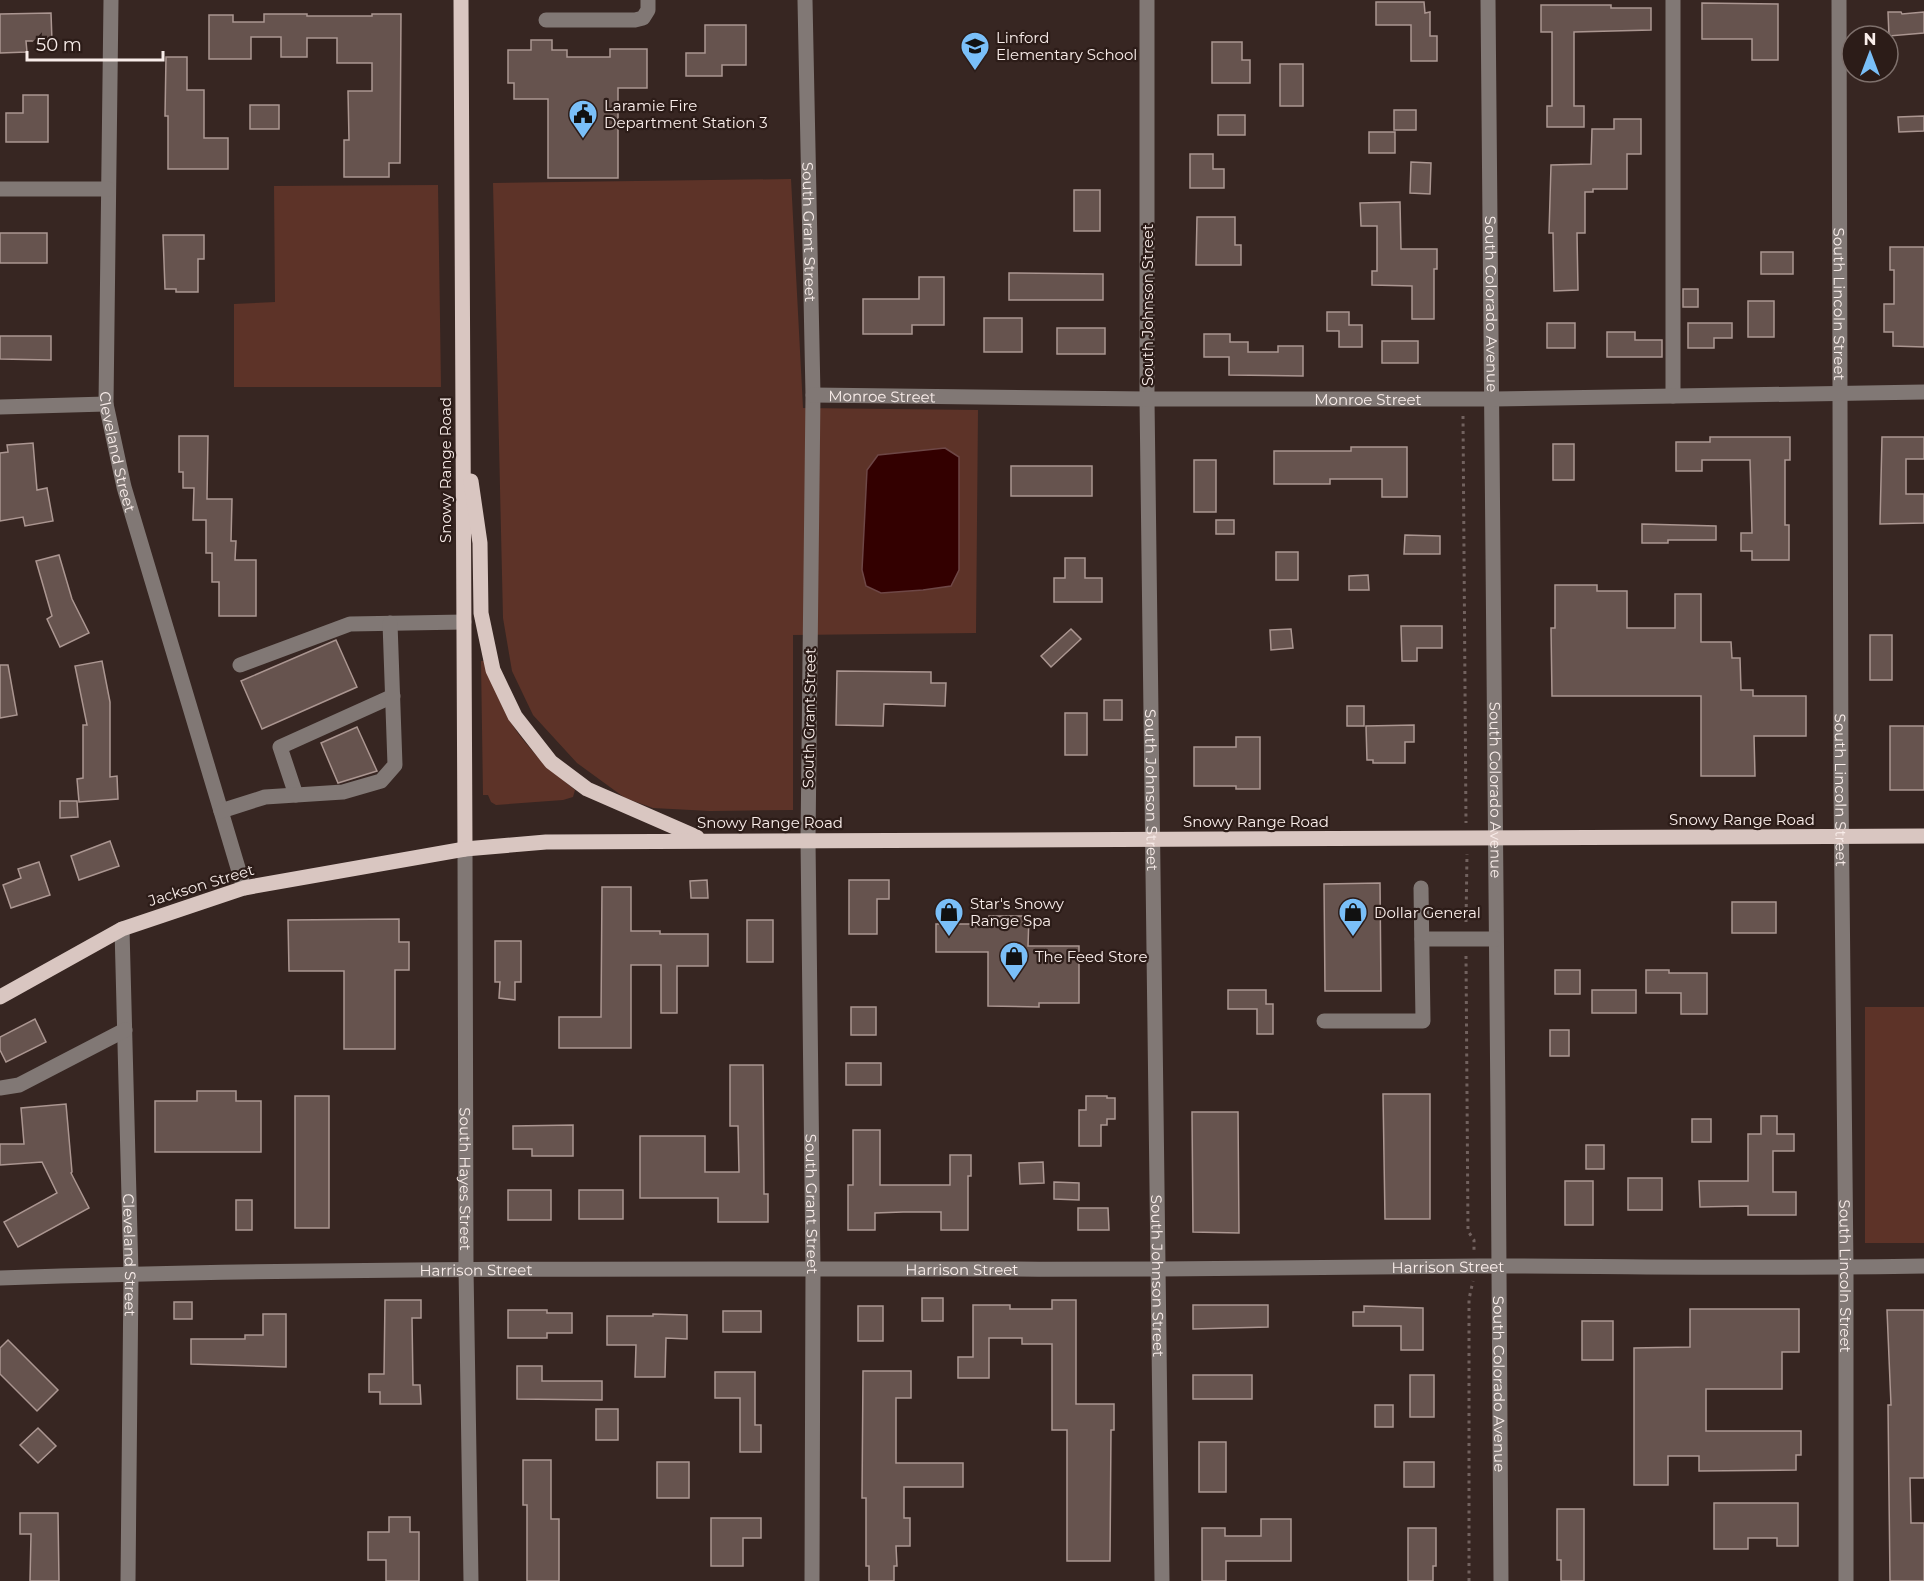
<svg xmlns="http://www.w3.org/2000/svg" width="1924" height="1581" viewBox="0 0 1924 1581" font-family="Montserrat,sans-serif">
	<rect width="100%" height="100%" fill="#372622"/>
	<!-- green -->
	<g fill="#5d3328">
		<polygon points="791,179 803,408 978,410 976,633 793,635 793,810 710,811 653,808 625,798 577,763 533,715 512,671 503,618 493,183"/>
		<polygon points="438,185 441,387 234,387 234,304 275,302 274,186"/>
		<path d="M481,661H486C493,678 497,698 506,714C522,744 549,769 575,790L573,797L563,800L496,805L491,802L488,795H483Z"/>
		<rect x="1865" y="1007" width="59" height="236"/>
	</g>
	<!-- water -->
	<polygon fill="#300" stroke="#6e4746" stroke-width="1.5" points="945,448 959,457 959,570 951,586 923,590 881,593 866,586 862,570 867,470 878,455"/>
	<!-- building -->
	<g fill="#66534e" stroke="#ab9691" stroke-width="1.5">
		<polygon points="1376,2 1424,2 1425,13 1430,12 1430,36 1437,36 1437,61 1411,61 1411,25 1376,25"/>
		<polygon points="1702,3 1778,4 1778,60 1752,60 1752,39 1702,39"/>
		<polygon points="1541,5 1611,5 1611,8 1651,8 1651,30 1574,32 1574,106 1584,106 1584,127 1547,127 1547,106 1552,106 1552,32 1541,32"/>
		<polygon points="1888,12 1901,12 1902,14 1924,12 1924,33 1889,36"/>
		<polygon points="51,13 52,41 26,41 27,52 0,53 0,14"/>
		<polygon points="264,14 307,14 307,16 372,16 372,14 401,14 400,163 389,163 389,177 344,177 344,140 349,140 348,91 372,91 372,63 337,63 337,38 307,38 307,57 281,57 281,37 251,37 251,59 209,59 209,15 233,15 233,22 264,22"/>
		<polygon points="705,25 746,25 746,65 722,65 722,76 686,76 686,53 705,53"/>
		<polygon points="531,40 552,40 552,50 567,50 567,57 610,57 610,49 647,49 647,88 618,88 618,178 548,178 548,99 514,99 514,83 508,83 508,50 531,50"/>
		<polygon points="1212,42 1242,42 1242,60 1250,60 1250,83 1212,83"/>
		<polygon points="166,57 187,57 187,90 204,90 204,138 228,138 228,169 168,169 168,116 165,116"/>
		<rect x="1280" y="64" width="23" height="42"/>
		<polygon points="23,95 48,95 48,142 6,142 6,113 23,113"/>
		<rect x="250" y="105" width="29" height="24"/>
		<rect x="1394" y="110" width="22" height="20"/>
		<rect x="1218" y="115" width="27" height="20"/>
		<polygon points="1924,116 1924,131 1899,132 1898,117"/>
		<polygon points="1614,119 1641,119 1641,154 1627,154 1627,189 1593,189 1593,192 1585,192 1585,233 1577,233 1578,290 1554,291 1553,233 1549,233 1551,165 1591,164 1592,129 1614,129"/>
		<rect x="1369" y="132" width="26" height="21"/>
		<polygon points="1190,154 1213,154 1213,169 1224,169 1224,188 1190,188"/>
		<polygon points="1411,162 1431,163 1430,194 1410,193"/>
		<rect x="1074" y="190" width="26" height="41"/>
		<polygon points="1400,202 1401,249 1437,249 1437,269 1434,269 1434,319 1412,319 1412,286 1372,285 1372,271 1377,271 1377,226 1361,226 1360,203"/>
		<polygon points="1197,217 1235,217 1235,245 1241,245 1241,265 1196,265"/>
		<rect x="0" y="233" width="47" height="30"/>
		<polygon points="163,235 204,235 204,259 198,259 198,292 176,292 176,289 165,289"/>
		<polygon points="1890,247 1924,247 1924,347 1893,346 1893,332 1884,332 1884,304 1894,304 1894,270 1890,270"/>
		<rect x="1761" y="252" width="32" height="22"/>
		<polygon points="1009,273 1103,274 1103,300 1009,300"/>
		<polygon points="919,277 944,277 944,325 912,325 912,334 863,334 863,299 919,299"/>
		<rect x="1683" y="289" width="15" height="18"/>
		<rect x="1748" y="301" width="26" height="36"/>
		<polygon points="1327,312 1349,312 1349,325 1362,325 1362,347 1339,347 1339,331 1327,331"/>
		<rect x="984" y="318" width="38" height="34"/>
		<rect x="1547" y="323" width="28" height="25"/>
		<polygon points="1688,323 1732,323 1732,338 1714,338 1714,348 1688,348"/>
		<rect x="1057" y="328" width="48" height="26"/>
		<polygon points="1607,332 1635,332 1635,340 1662,340 1662,357 1607,357"/>
		<polygon points="1204,334 1230,334 1230,342 1248,342 1248,352 1278,352 1278,346 1303,346 1303,376 1229,375 1229,357 1204,357"/>
		<polygon points="0,336 51,336 51,360 0,359"/>
		<rect x="1382" y="341" width="36" height="22"/>
		<polygon points="179,436 208,436 207,499 232,499 231,541 236,541 235,560 256,560 256,616 219,616 219,582 212,582 212,553 206,553 206,520 193,520 194,488 183,488 183,472 179,472"/>
		<polygon points="1710,437 1790,437 1790,460 1785,460 1785,525 1789,525 1789,560 1752,560 1752,551 1741,551 1741,533 1752,533 1750,460 1702,460 1702,471 1676,471 1676,442 1710,442"/>
		<polygon points="1882,437 1924,437 1924,459 1906,459 1906,494 1924,494 1924,523 1880,524"/>
		<polygon points="33,443 37,490 47,488 53,521 25,526 23,517 0,521 0,453 8,452 7,445"/>
		<rect x="1553" y="444" width="21" height="36"/>
		<polygon points="1351,447 1407,447 1407,497 1382,497 1382,479 1330,479 1330,484 1274,484 1274,451 1351,451"/>
		<rect x="1194" y="460" width="22" height="52"/>
		<rect x="1011" y="466" width="81" height="30"/>
		<rect x="1216" y="520" width="18" height="14"/>
		<polygon points="1642,524 1716,526 1716,540 1668,540 1668,543 1642,543"/>
		<polygon points="1405,535 1440,536 1440,554 1404,554"/>
		<rect x="1276" y="552" width="22" height="28"/>
		<polygon points="59,555 72,599 89,633 60,647 47,619 52,616 36,561"/>
		<polygon points="1065,558 1085,558 1085,578 1102,578 1102,602 1054,602 1054,578 1065,578"/>
		<polygon points="1368,575 1369,590 1349,590 1349,576"/>
		<polygon points="1555,585 1597,585 1597,591 1627,591 1627,628 1675,628 1675,594 1701,594 1701,642 1731,642 1732,658 1740,658 1741,690 1753,690 1753,696 1806,696 1806,736 1754,736 1755,776 1701,776 1701,696 1552,696 1551,628 1555,628"/>
		<polygon points="1401,626 1442,626 1442,648 1417,648 1417,661 1402,661"/>
		<polygon points="1071,629 1081,639 1051,667 1041,656"/>
		<polygon points="1291,629 1293,648 1271,650 1270,630"/>
		<rect x="1870" y="635" width="22" height="45"/>
		<polygon points="336,640 357,687 262,729 241,681"/>
		<polygon points="102,661 110,702 110,777 117,776 118,799 79,802 77,779 83,778 83,725 87,725 75,666"/>
		<polygon points="0,665 8,665 17,715 0,718"/>
		<polygon points="837,671 931,672 931,683 946,683 945,706 884,704 883,726 836,725"/>
		<rect x="1104" y="700" width="18" height="20"/>
		<rect x="1347" y="706" width="17" height="20"/>
		<rect x="1065" y="713" width="22" height="42"/>
		<polygon points="1414,725 1414,742 1405,742 1405,763 1373,763 1373,760 1367,760 1366,726"/>
		<rect x="1890" y="726" width="34" height="64"/>
		<polygon points="357,727 377,771 338,783 321,743"/>
		<polygon points="1236,737 1260,737 1260,789 1236,789 1236,786 1194,786 1194,747 1236,747"/>
		<polygon points="60,801 77,801 78,817 60,818"/>
		<polygon points="110,841 119,866 79,880 71,856"/>
		<polygon points="39,862 50,895 11,908 3,885 21,878 18,869"/>
		<polygon points="707,880 708,898 691,898 690,881"/>
		<polygon points="849,880 889,880 889,899 877,899 877,934 849,934"/>
		<polygon points="1380,883 1381,991 1325,991 1324,884"/>
		<polygon points="602,887 631,887 631,931 660,931 660,934 708,934 708,966 677,966 677,1013 661,1013 661,965 631,965 631,1048 559,1048 559,1017 601,1017"/>
		<rect x="1732" y="902" width="44" height="31"/>
		<polygon points="989,916 1029,916 1028,946 1079,946 1079,1003 1039,1003 1039,1007 988,1006 988,952 936,952 936,924 989,924"/>
		<polygon points="399,919 399,942 409,942 409,970 395,970 395,1049 344,1049 344,971 289,971 288,920"/>
		<rect x="747" y="920" width="26" height="42"/>
		<polygon points="495,941 521,941 521,982 515,982 515,1000 499,998 500,982 495,982"/>
		<rect x="1555" y="970" width="25" height="24"/>
		<polygon points="1646,970 1669,970 1669,973 1707,973 1707,1014 1681,1014 1681,993 1646,993"/>
		<polygon points="1228,990 1266,990 1266,1004 1273,1004 1273,1034 1257,1034 1257,1009 1228,1009"/>
		<rect x="1592" y="990" width="44" height="23"/>
		<rect x="851" y="1007" width="25" height="28"/>
		<polygon points="35,1019 46,1042 6,1062 0,1050 0,1037"/>
		<rect x="1550" y="1030" width="19" height="26"/>
		<rect x="846" y="1063" width="35" height="22"/>
		<polygon points="730,1065 763,1065 764,1194 768,1194 768,1222 718,1222 718,1198 640,1198 640,1136 705,1136 705,1172 739,1172 738,1126 730,1126"/>
		<polygon points="197,1091 236,1091 236,1101 261,1101 261,1152 155,1152 155,1101 197,1101"/>
		<polygon points="1383,1094 1430,1094 1430,1219 1385,1219"/>
		<rect x="295" y="1096" width="34" height="132"/>
		<polygon points="1086,1096 1107,1096 1107,1098 1115,1098 1115,1119 1107,1119 1107,1125 1101,1125 1101,1146 1079,1146 1079,1110 1086,1110"/>
		<polygon points="66,1104 72,1172 71,1173 89,1208 18,1247 4,1222 57,1193 42,1162 0,1165 0,1144 24,1144 21,1108"/>
		<polygon points="1192,1112 1238,1112 1239,1233 1193,1232"/>
		<polygon points="1761,1116 1777,1116 1777,1134 1794,1134 1794,1151 1773,1151 1773,1192 1796,1192 1796,1215 1748,1215 1748,1206 1700,1207 1699,1181 1748,1181 1748,1134 1761,1134"/>
		<rect x="1692" y="1119" width="19" height="23"/>
		<polygon points="573,1125 573,1156 532,1156 532,1149 513,1149 513,1126"/>
		<polygon points="853,1130 880,1130 880,1185 950,1185 950,1155 971,1155 971,1176 968,1176 968,1230 941,1230 941,1212 903,1212 875,1213 875,1230 848,1230 848,1185 853,1185"/>
		<rect x="1586" y="1145" width="18" height="24"/>
		<polygon points="1043,1162 1044,1183 1020,1184 1019,1163"/>
		<rect x="1628" y="1178" width="34" height="32"/>
		<rect x="1565" y="1181" width="28" height="44"/>
		<polygon points="1054,1182 1079,1183 1079,1200 1054,1199"/>
		<rect x="508" y="1190" width="43" height="30"/>
		<rect x="579" y="1190" width="44" height="29"/>
		<rect x="236" y="1200" width="16" height="30"/>
		<polygon points="1078,1208 1108,1208 1109,1230 1078,1230"/>
		<rect x="922" y="1298" width="21" height="23"/>
		<polygon points="385,1300 421,1300 421,1318 412,1318 413,1385 420,1385 421,1404 380,1404 380,1392 369,1392 369,1374 384,1374"/>
		<polygon points="1052,1300 1076,1300 1076,1404 1114,1404 1114,1430 1111,1430 1110,1561 1067,1561 1067,1430 1052,1430 1052,1344 1022,1344 1022,1338 989,1338 989,1378 958,1378 958,1357 973,1357 973,1305 1010,1305 1010,1309 1052,1309"/>
		<rect x="174" y="1302" width="18" height="17"/>
		<polygon points="1193,1305 1268,1305 1268,1327 1193,1329"/>
		<rect x="858" y="1306" width="25" height="35"/>
		<polygon points="1364,1306 1423,1308 1423,1350 1401,1350 1401,1326 1353,1326 1353,1312 1364,1312"/>
		<polygon points="1690,1309 1799,1309 1799,1352 1782,1352 1782,1389 1706,1389 1706,1431 1801,1431 1801,1455 1796,1455 1796,1470 1699,1471 1699,1456 1668,1456 1668,1485 1634,1485 1634,1348 1690,1347"/>
		<polygon points="508,1310 547,1310 547,1313 572,1313 572,1333 547,1333 547,1338 508,1338"/>
		<polygon points="1887,1310 1924,1310 1924,1478 1910,1478 1911,1523 1924,1523 1924,1581 1890,1581 1888,1405 1891,1405"/>
		<rect x="723" y="1311" width="38" height="21"/>
		<polygon points="263,1314 286,1314 286,1367 191,1364 191,1339 245,1339 245,1335 263,1335"/>
		<polygon points="653,1314 687,1315 687,1339 666,1338 665,1377 635,1377 636,1345 607,1345 607,1316 653,1316"/>
		<rect x="1582" y="1321" width="31" height="39"/>
		<polygon points="8,1340 58,1390 37,1411 0,1374 0,1348"/>
		<polygon points="517,1366 542,1366 542,1381 602,1381 602,1400 517,1399"/>
		<polygon points="863,1371 911,1371 911,1398 896,1398 896,1463 963,1463 963,1487 904,1487 904,1518 910,1518 910,1546 896,1546 897,1566 894,1566 894,1581 869,1581 869,1566 866,1566 866,1498 862,1498"/>
		<polygon points="715,1372 755,1372 755,1425 761,1425 761,1452 740,1452 740,1398 715,1398"/>
		<rect x="1193" y="1375" width="59" height="24"/>
		<rect x="1410" y="1375" width="24" height="42"/>
		<rect x="1375" y="1405" width="18" height="22"/>
		<rect x="596" y="1409" width="22" height="31"/>
		<polygon points="38,1428 56,1446 38,1463 20,1445"/>
		<rect x="1199" y="1442" width="27" height="50"/>
		<polygon points="523,1460 551,1460 551,1519 559,1519 559,1581 527,1581 527,1505 523,1505"/>
		<rect x="657" y="1462" width="32" height="36"/>
		<rect x="1404" y="1462" width="30" height="25"/>
		<polygon points="1714,1503 1798,1503 1798,1546 1777,1546 1777,1538 1748,1538 1748,1549 1714,1549"/>
		<polygon points="1557,1509 1584,1509 1584,1581 1561,1581 1561,1560 1557,1560"/>
		<polygon points="20,1513 58,1513 59,1581 30,1581 31,1534 20,1534"/>
		<polygon points="389,1517 410,1517 410,1532 419,1532 419,1581 386,1581 386,1560 368,1560 368,1532 389,1532"/>
		<polygon points="711,1518 761,1518 761,1538 743,1538 743,1566 711,1566"/>
		<polygon points="1261,1519 1291,1519 1291,1561 1226,1561 1226,1581 1202,1581 1202,1528 1225,1528 1225,1536 1261,1536"/>
		<polygon points="1408,1528 1436,1528 1436,1566 1433,1566 1433,1581 1408,1581"/>
	</g>
	<g fill="none" stroke-linecap="round" stroke-linejoin="round">
		<!-- path -->
		<g stroke="#72625f" stroke-width="3" stroke-dasharray="3 4.5" stroke-linecap="butt">
			<polyline points="1463,416 1466,823"/>
			<polyline points="1466,922 1467,854"/>
			<polyline points="1466,956 1468,1231 1474,1240 1474,1250"/>
			<polyline points="1469,1581 1469,1299 1473,1281"/>
		</g>
		<!-- minor -->
		<g stroke="#817875" stroke-width="15">
			<path id="s1" d="M111,0L106,404L124,487L244,888"/>
			<path id="s2" d="M805,0L813,395L808,840L813,1268L812,1581"/>
			<path id="s3" d="M1147,0V399L1162,1581"/>
			<path id="s4" d="M1488,0C1496,527 1497,1054 1501,1581"/>
			<polyline points="1673,0 1673,396"/>
			<path id="s5" d="M1839,0L1841,790L1846,1268V1581"/>
			<polyline points="546,20 635,20 643,18 648,10 648,0"/>
			<polyline points="0,189 108,189"/>
			<path id="s6" d="M813,395L1147,399H1494L1924,392"/>
			<polyline points="0,407 106,404"/>
			<polyline points="240,665 350,624 464,622"/>
			<polyline points="296,795 280,747 393,696"/>
			<polyline points="221,811 265,797 343,792 381,781 395,765 390,623"/>
			<path id="s7" d="M465,849L466,1268L471,1581"/>
			<path id="s8" d="M122,929L131,1274L128,1581"/>
			<polyline points="1422,939 1496,939"/>
			<polyline points="1324,1021 1423,1021 1421,888"/>
			<polyline points="0,1088 19,1085 125,1030"/>
			<path id="s9" d="M0,1278C387,1265 773,1270 1160,1269C1267,1269 1373,1267 1479,1266C1627,1266 1776,1269 1924,1266"/>
		</g>
		<!-- major -->
		<g stroke="#d9c6c1" stroke-width="15">
			<polyline points="461,0 465,849"/>
			<polyline points="471,481 480,543 481,613 493,670 515,716 551,762 587,789 697,837"/>
			<polyline points="0,997 122,929 244,888 465,849 546,842 1924,836"/>
		</g>
	</g>
	<!-- icons -->
	<defs>
		<g id="school-pin" transform="scale(1.5)"><path d="M0 17L-7.5 6A9.5 9.5 0 1 1 7.5 6Z" fill="#7abff8" stroke="#2c1c18"/><path d="M0-5L7-2L0 1L-7-2ZM-4 1L0 2.5L4 1V4Q0 6-4 4Z" fill="#111"/></g>
		<g id="civic-pin" transform="scale(1.5)"><path d="M0 17L-7.5 6A9.5 9.5 0 1 1 7.5 6Z" fill="#7abff8" stroke="#2c1c18"/><path d="M-.6-6.5H3V-4.5H.6V-3L4-1V1h2V6H-6V1h2V-1L-.6-3ZM-1.2 2.5V6h2.4V2.5Z" fill="#111"/></g>
		<g id="shop-pin" transform="scale(1.5)"><path d="M0 17L-7.5 6A9.5 9.5 0 1 1 7.5 6Z" fill="#7abff8" stroke="#2c1c18"/><path d="M-5-2.5h2.3a2.7 3.5 0 0 1 5.4 0H5L5.5 6h-11ZM-1.5-2.5h3a1.5 2.3 0 0 0-3 0Z" fill="#111"/></g>
	</defs>
	<g fill-rule="evenodd">
		<use href="#school-pin" x="975" y="46"/>
		<use href="#civic-pin" x="583" y="114"/>
		<use href="#shop-pin" x="949" y="912"/>
		<use href="#shop-pin" x="1353" y="912"/>
		<use href="#shop-pin" x="1014" y="956"/>
	</g>
	<g text-anchor="middle" dominant-baseline="central" stroke-width="4.5" stroke-linejoin="round" paint-order="stroke">
		<!-- poi labels -->
		<g font-size="15" fill="#f9edea" stroke="#2c1c18" text-anchor="start">
			<text x="996" y="37">Linford<tspan x="996" dy="17">Elementary School</tspan></text>
			<text x="604" y="105">Laramie Fire<tspan x="604" dy="17">Department Station 3</tspan></text>
			<text x="970" y="903">Star's Snowy<tspan x="970" dy="17">Range Spa</tspan></text>
			<text x="1374" y="912">Dollar General</text>
			<text x="1035" y="956">The Feed Store</text>
		</g>
		<!-- street labels -->
		<g font-size="15" fill="#f9edea" stroke="#2c1c18">
			<text stroke="none"><textPath href="#s2" startOffset="232">South Grant Street</textPath></text>
			<text transform="translate(1147 305) rotate(-90)">South Johnson Street</text>
			<text stroke="none"><textPath href="#s4" startOffset="304">South Colorado Avenue</textPath></text>
			<text stroke="none"><textPath href="#s5" startOffset="304">South Lincoln Street</textPath></text>
			<text stroke="none"><textPath href="#s6" startOffset="69">Monroe Street</textPath></text>
			<text stroke="none"><textPath href="#s6" startOffset="555">Monroe Street</textPath></text>
			<text stroke="none"><textPath href="#s1" startOffset="453">Cleveland Street</textPath></text>
			<text transform="translate(445 470) rotate(-90)">Snowy Range Road</text>
			<text transform="translate(809 718) rotate(-89)">South Grant Street</text>
			<text stroke="none"><textPath href="#s4" startOffset="790">South Colorado Avenue</textPath></text>
			<text stroke="none"><textPath href="#s3" startOffset="790">South Johnson Street</textPath></text>
			<text stroke="none"><textPath href="#s5" startOffset="790">South Lincoln Street</textPath></text>
			<text x="1742" y="819">Snowy Range Road</text>
			<text x="1256" y="821">Snowy Range Road</text>
			<text x="770" y="822">Snowy Range Road</text>
			<text transform="translate(201 885) rotate(-17)">Jackson Street</text>
			<text stroke="none"><textPath href="#s7" startOffset="330">South Hayes Street</textPath></text>
			<text stroke="none"><textPath href="#s2" startOffset="1204">South Grant Street</textPath></text>
			<text stroke="none"><textPath href="#s8" startOffset="326">Cleveland Street</textPath></text>
			<text stroke="none"><textPath href="#s9" startOffset="1448">Harrison Street</textPath></text>
			<text stroke="none"><textPath href="#s9" startOffset="476">Harrison Street</textPath></text>
			<text stroke="none"><textPath href="#s9" startOffset="962">Harrison Street</textPath></text>
			<text stroke="none"><textPath href="#s3" startOffset="1276">South Johnson Street</textPath></text>
			<text stroke="none"><textPath href="#s5" startOffset="1276">South Lincoln Street</textPath></text>
			<text stroke="none"><textPath href="#s4" startOffset="1384">South Colorado Avenue</textPath></text>
		</g>
	</g>
	<!-- north arrow -->
	<g transform="translate(1870 54)"><circle r="28" fill="#2c1c18" stroke="#7e706c" stroke-width="1.5"/>
	<path d="M0-4.5L10 22L0 15L-10 22Z" fill="#7abff8"/>
	<text y="-9" font-size="16" font-weight="bold" text-anchor="middle" fill="#f9edea">N</text>
	</g>
	<!-- scale -->
	<path d="M27 51v9h136v-9" fill="none" stroke="#f9edea" stroke-width="3"/>
	<text x="36" y="51" font-size="18" fill="#f9edea" stroke="#2c1c18" stroke-width="4.5" paint-order="stroke">50 m</text>
</svg>
